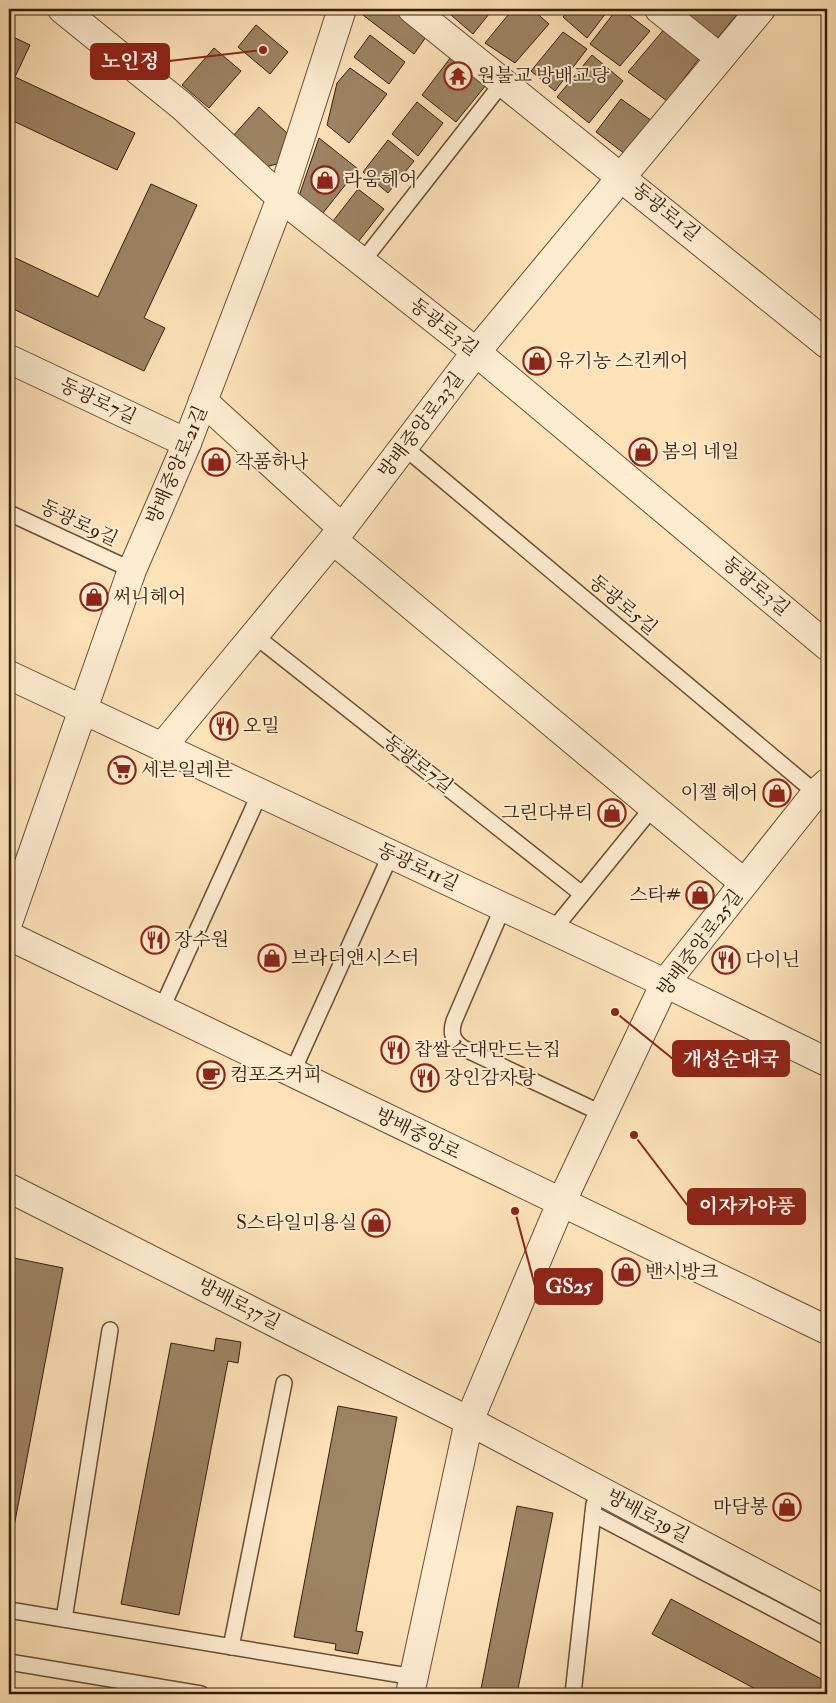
<svg xmlns="http://www.w3.org/2000/svg" width="836" height="1703" viewBox="0 0 836 1703" font-family="'IM FELL Double Pica','Noto Serif KR',serif">
	<rect width="100%" height="100%" fill="#fde2b8"/>
	<filter id="stains"><feTurbulence type="fractalNoise" baseFrequency=".004" numOctaves="4"/><feColorMatrix values="0 0 0 0 .2 0 0 0 0 .09 0 0 0 0 .02 0 0 0 .5 -.17"/></filter>
	<radialGradient id="worn" r=".72"><stop offset=".6" stop-color="#630" stop-opacity="0"/><stop offset="1" stop-color="#630" stop-opacity=".3"/></radialGradient>
	<!-- building -->
	<g fill="#9d8465" stroke="#361e0b">
		<polygon points="361,9 391,9 426,37 414,54 359,12"/>
		<polygon points="444,9 493,9 473,34"/>
		<polygon points="513,9 532,9 549,24 515,63 485,43"/>
		<polygon points="570,9 609,9 587,38 563,17"/>
		<polygon points="617,9 621,9 650,31 620,66 590,44"/>
		<polygon points="682,9 735,9 739,12 716,40 680,11"/>
		<polygon points="256,25 288,52 270,74 238,47"/>
		<polygon points="666,27 701,56 667,101 628,72"/>
		<polygon points="563,32 587,49 555,91 531,71"/>
		<polygon points="9,35 30,45 15,77 135,133 117,170 9,119"/>
		<polygon points="370,35 405,62 389,84 354,57"/>
		<polygon points="214,48 241,71 209,108 182,85"/>
		<polygon points="592,55 623,81 589,123 557,97"/>
		<polygon points="451,57 486,85 456,122 422,95"/>
		<polygon points="350,68 387,94 349,143 327,125 337,83"/>
		<polygon points="621,99 652,121 625,154 596,132"/>
		<polygon points="417,102 443,123 418,156 392,134"/>
		<polygon points="259,107 287,133 277,164 265,167 232,137"/>
		<polygon points="319,138 358,169 323,213 299,196"/>
		<polygon points="388,140 414,161 388,193 363,172"/>
		<polygon points="151,184 197,205 144,318 165,328 144,371 9,307 9,255 98,297"/>
		<polygon points="358,189 384,209 358,242 333,221"/>
		<polygon points="9,1257 63,1268 9,1553"/>
		<polygon points="216,1338 241,1342 238,1363 228,1361 179,1615 121,1604 171,1343 214,1351"/>
		<polygon points="338,1406 397,1417 356,1631 363,1632 358,1654 335,1650 336,1644 294,1637"/>
		<polygon points="517,1506 553,1513 517,1694 480,1694"/>
		<polygon points="671,1599 827,1682 827,1694 765,1694 652,1634"/>
	</g>
	<g fill="none" stroke-linecap="round" stroke-linejoin="round">
		<!-- service casing -->
		<g stroke="#684f36" stroke-width="18">
			<g id="service">
				<polyline points="362,262 503,82"/>
				<polyline points="404,447 816,793"/>
				<polyline points="9,513 132,570"/>
				<polyline points="254,635 582,894"/>
				<path d="M503,907L454,1021C450,1034 453,1041 463,1048L603,1114"/>
				<polyline points="553,930 653,807"/>
				<polyline points="161,1010 260,793"/>
				<polyline points="292,1073 391,854"/>
				<polyline points="593,1514 827,1637"/>
				<polyline points="9,1610 414,1677"/>
				<polyline points="64,1619 110,1330"/>
				<polyline points="231,1647 284,1383"/>
				<polyline points="9,1662 201,1694"/>
				<polyline points="573,1694 594,1504"/>
			</g>
		</g>
		<!-- minor casing -->
		<g stroke="#684f36" stroke-width="30">
			<g id="minor">
				<polyline points="62,9 182,106 281,198 476,352 827,646"/>
				<polyline points="412,9 827,344"/>
				<polyline points="659,9 720,58"/>
				<polyline points="9,359 187,443"/>
				<polyline points="203,401 342,528"/>
				<polyline points="333,540 744,883"/>
				<polyline points="9,675 665,983 827,1062"/>
				<polyline points="162,747 333,540 476,352 761,9"/>
				<polyline points="9,920 132,570 187,443 281,198 342,9"/>
				<polyline points="9,1188 469,1421 827,1611"/>
				<polyline points="410,1694 469,1421 561,1203 665,983 816,793 827,783"/>
			</g>
		</g>
		<!-- tertiary casing -->
		<g stroke="#684f36" stroke-width="30">
			<polyline id="tertiary" points="9,936 827,1330"/>
		</g>
		<!-- service -->
		<use href="#service" stroke="#feecd1" stroke-width="15"/>
		<!-- minor -->
		<use href="#minor" stroke="#feecd1" stroke-width="28"/>
		<!-- tertiary -->
		<use href="#tertiary" stroke="#feecd1" stroke-width="28"/>
	</g>
	<!-- icons -->
	<defs>
		<g id="temple-ring" transform="scale(1.4375)"><circle r="9.5" fill="#feecd1" stroke="#8f2418" stroke-width="1.5"/><path d="M0-6L5-2H3V0L6.5 2.5H4V6H1.5V3h-3V6H-4V2.5H-6.5L-3 0V-2H-5Z" fill="#8f2418"/></g>
		<g id="shop-ring" transform="scale(1.4375)"><circle r="9.5" fill="#feecd1" stroke="#8f2418" stroke-width="1.5"/><path d="M-5-2.5h2.3a2.7 3.5 0 0 1 5.4 0H5L5.5 6h-11ZM-1.5-2.5h3a1.5 2.3 0 0 0-3 0Z" fill="#8f2418"/></g>
		<g id="restaurant-ring" transform="scale(1.4375)"><circle r="9.5" fill="#feecd1" stroke="#8f2418" stroke-width="1.5"/><path d="M-5-6h1v4h1v-4h1v4h1v-4h1v5L-1.5 .5V6h-2V.5L-5-1ZM5-6V6H3V1.5H1.5Q1.5-4 5-6Z" fill="#8f2418"/></g>
		<g id="supermarket-ring" transform="scale(1.4375)"><circle r="9.5" fill="#feecd1" stroke="#8f2418" stroke-width="1.5"/><path d="M-6-5.5h2.5l.6 2H6L4.5 2H-2.5L-4.4-4H-6ZM-1.5 3.2a1.3 1.3 0 1 0 .1 0ZM3 3.2a1.3 1.3 0 1 0 .1 0Z" fill="#8f2418"/></g>
		<g id="cafe-ring" transform="scale(1.4375)"><circle r="9.5" fill="#feecd1" stroke="#8f2418" stroke-width="1.5"/><path d="M-5.5-4.5H6V0H3Q3 3.5 0 3.5H-2.5Q-5.5 3.5-5.5 0ZM3-3.2v2h1.7v-2ZM-6 4.5H4V6H-6Z" fill="#8f2418"/></g>
	</defs>
	<g fill-rule="evenodd">
		<use href="#temple-ring" x="458" y="76"/>
		<use href="#shop-ring" x="325" y="180"/>
		<use href="#shop-ring" x="537" y="361"/>
		<use href="#shop-ring" x="643" y="452"/>
		<use href="#shop-ring" x="216" y="462"/>
		<use href="#shop-ring" x="94" y="597"/>
		<use href="#restaurant-ring" x="224" y="726"/>
		<use href="#supermarket-ring" x="122" y="770"/>
		<use href="#shop-ring" x="777" y="793"/>
		<use href="#shop-ring" x="612" y="813"/>
		<use href="#shop-ring" x="700" y="895"/>
		<use href="#restaurant-ring" x="155" y="940"/>
		<use href="#shop-ring" x="272" y="958"/>
		<use href="#restaurant-ring" x="726" y="960"/>
		<use href="#restaurant-ring" x="395" y="1050"/>
		<use href="#cafe-ring" x="211" y="1075"/>
		<use href="#restaurant-ring" x="425" y="1078"/>
		<use href="#shop-ring" x="376" y="1223"/>
		<use href="#shop-ring" x="626" y="1272"/>
		<use href="#shop-ring" x="787" y="1507"/>
	</g>
	<g text-anchor="middle" dominant-baseline="central" stroke-width="4" stroke-linejoin="round" paint-order="stroke">
		<!-- poi labels -->
		<g font-size="19" fill="#361e0b" stroke="#feecd1" text-anchor="start">
			<text x="477" y="76">원불교 방배교당</text>
			<text x="344" y="180">라움헤어</text>
			<text x="556" y="361">유기농 스킨케어</text>
			<text x="662" y="452">봄의 네일</text>
			<text x="235" y="462">작품하나</text>
			<text x="113" y="597">써니헤어</text>
			<text x="243" y="726">오밀</text>
			<text x="141" y="770">세븐일레븐</text>
			<text x="758" y="793" text-anchor="end">이젤 헤어</text>
			<text x="593" y="813" text-anchor="end">그린다뷰티</text>
			<text x="681" y="895" text-anchor="end">스타#</text>
			<text x="174" y="940">장수원</text>
			<text x="291" y="958">브라더앤시스터</text>
			<text x="745" y="960">다이닌</text>
			<text x="414" y="1050">찹쌀순대만드는집</text>
			<text x="230" y="1075">컴포즈커피</text>
			<text x="444" y="1078">장인감자탕</text>
			<text x="357" y="1223" text-anchor="end">S스타일미용실</text>
			<text x="645" y="1272">밴시방크</text>
			<text x="768" y="1507" text-anchor="end">마담봉</text>
		</g>
		<!-- street labels -->
		<g font-size="19" fill="#361e0b" stroke="#feecd1">
			<text transform="translate(666 212) rotate(39)">동광로1길</text>
			<text transform="translate(444 327) rotate(38)">동광로3길</text>
			<text transform="translate(98 401) rotate(25)">동광로7길</text>
			<text transform="translate(421 425) rotate(-53)">방배중앙로23길</text>
			<text transform="translate(177 465) rotate(-67)">방배중앙로21길</text>
			<text transform="translate(79 523) rotate(25)">동광로9길</text>
			<text transform="translate(756 586) rotate(40)">동광로3길</text>
			<text transform="translate(623 605) rotate(40)">동광로5길</text>
			<text transform="translate(418 764) rotate(38)">동광로7길</text>
			<text transform="translate(418 867) rotate(25)">동광로11길</text>
			<text transform="translate(700 943) rotate(-53)">방배중앙로25길</text>
			<text transform="translate(418 1134) rotate(26)">방배중앙로</text>
			<text transform="translate(239 1304) rotate(27)">방배로37길</text>
			<text transform="translate(648 1516) rotate(28)">방배로39길</text>
		</g>
	</g>
	<!-- callouts -->
	<path fill="none" stroke="#8f2418" stroke-width="2" d="M263 50L169 61M615 1012L673 1059M634 1135L688 1206M515 1211L535 1286"/>
	<g fill="#8f2418" stroke="#feecd1" stroke-width="2">
		<circle cx="263" cy="50" r="5"/>
		<circle cx="615" cy="1012" r="5"/>
		<circle cx="634" cy="1135" r="5"/>
		<circle cx="515" cy="1211" r="5"/>
	</g>
	<g fill="#8f2418" stroke="#8f2418" stroke-width="2">
		<rect x="91" y="44" width="78" height="35" rx="5"/>
		<rect x="673" y="1041" width="116" height="35" rx="5"/>
		<rect x="688" y="1189" width="117" height="35" rx="5"/>
		<rect x="535" y="1269" width="67" height="35" rx="5"/>
	</g>
	<g font-size="20" text-anchor="middle" font-weight="bold" fill="#fff">
		<text x="130" y="68">노인정</text>
		<text x="731" y="1066">개성순대국</text>
		<text x="747" y="1213">이자카야풍</text>
		<text x="569" y="1293">GS25</text>
	</g>
	<!-- margin -->
	<rect width="836" height="1703" fill="none" stroke="#fde2b8" stroke-width="30"/>
	<rect x="10" y="10" width="816" height="1683" fill="none" stroke="#361e0b" stroke-width="2.5"/>
	<rect x="15" y="15" width="806" height="1673" fill="none" stroke="#361e0b"/>
	<rect width="100%" height="100%" filter="url(#stains)"/>
	<rect width="100%" height="100%" fill="url(#worn)"/>
</svg>
